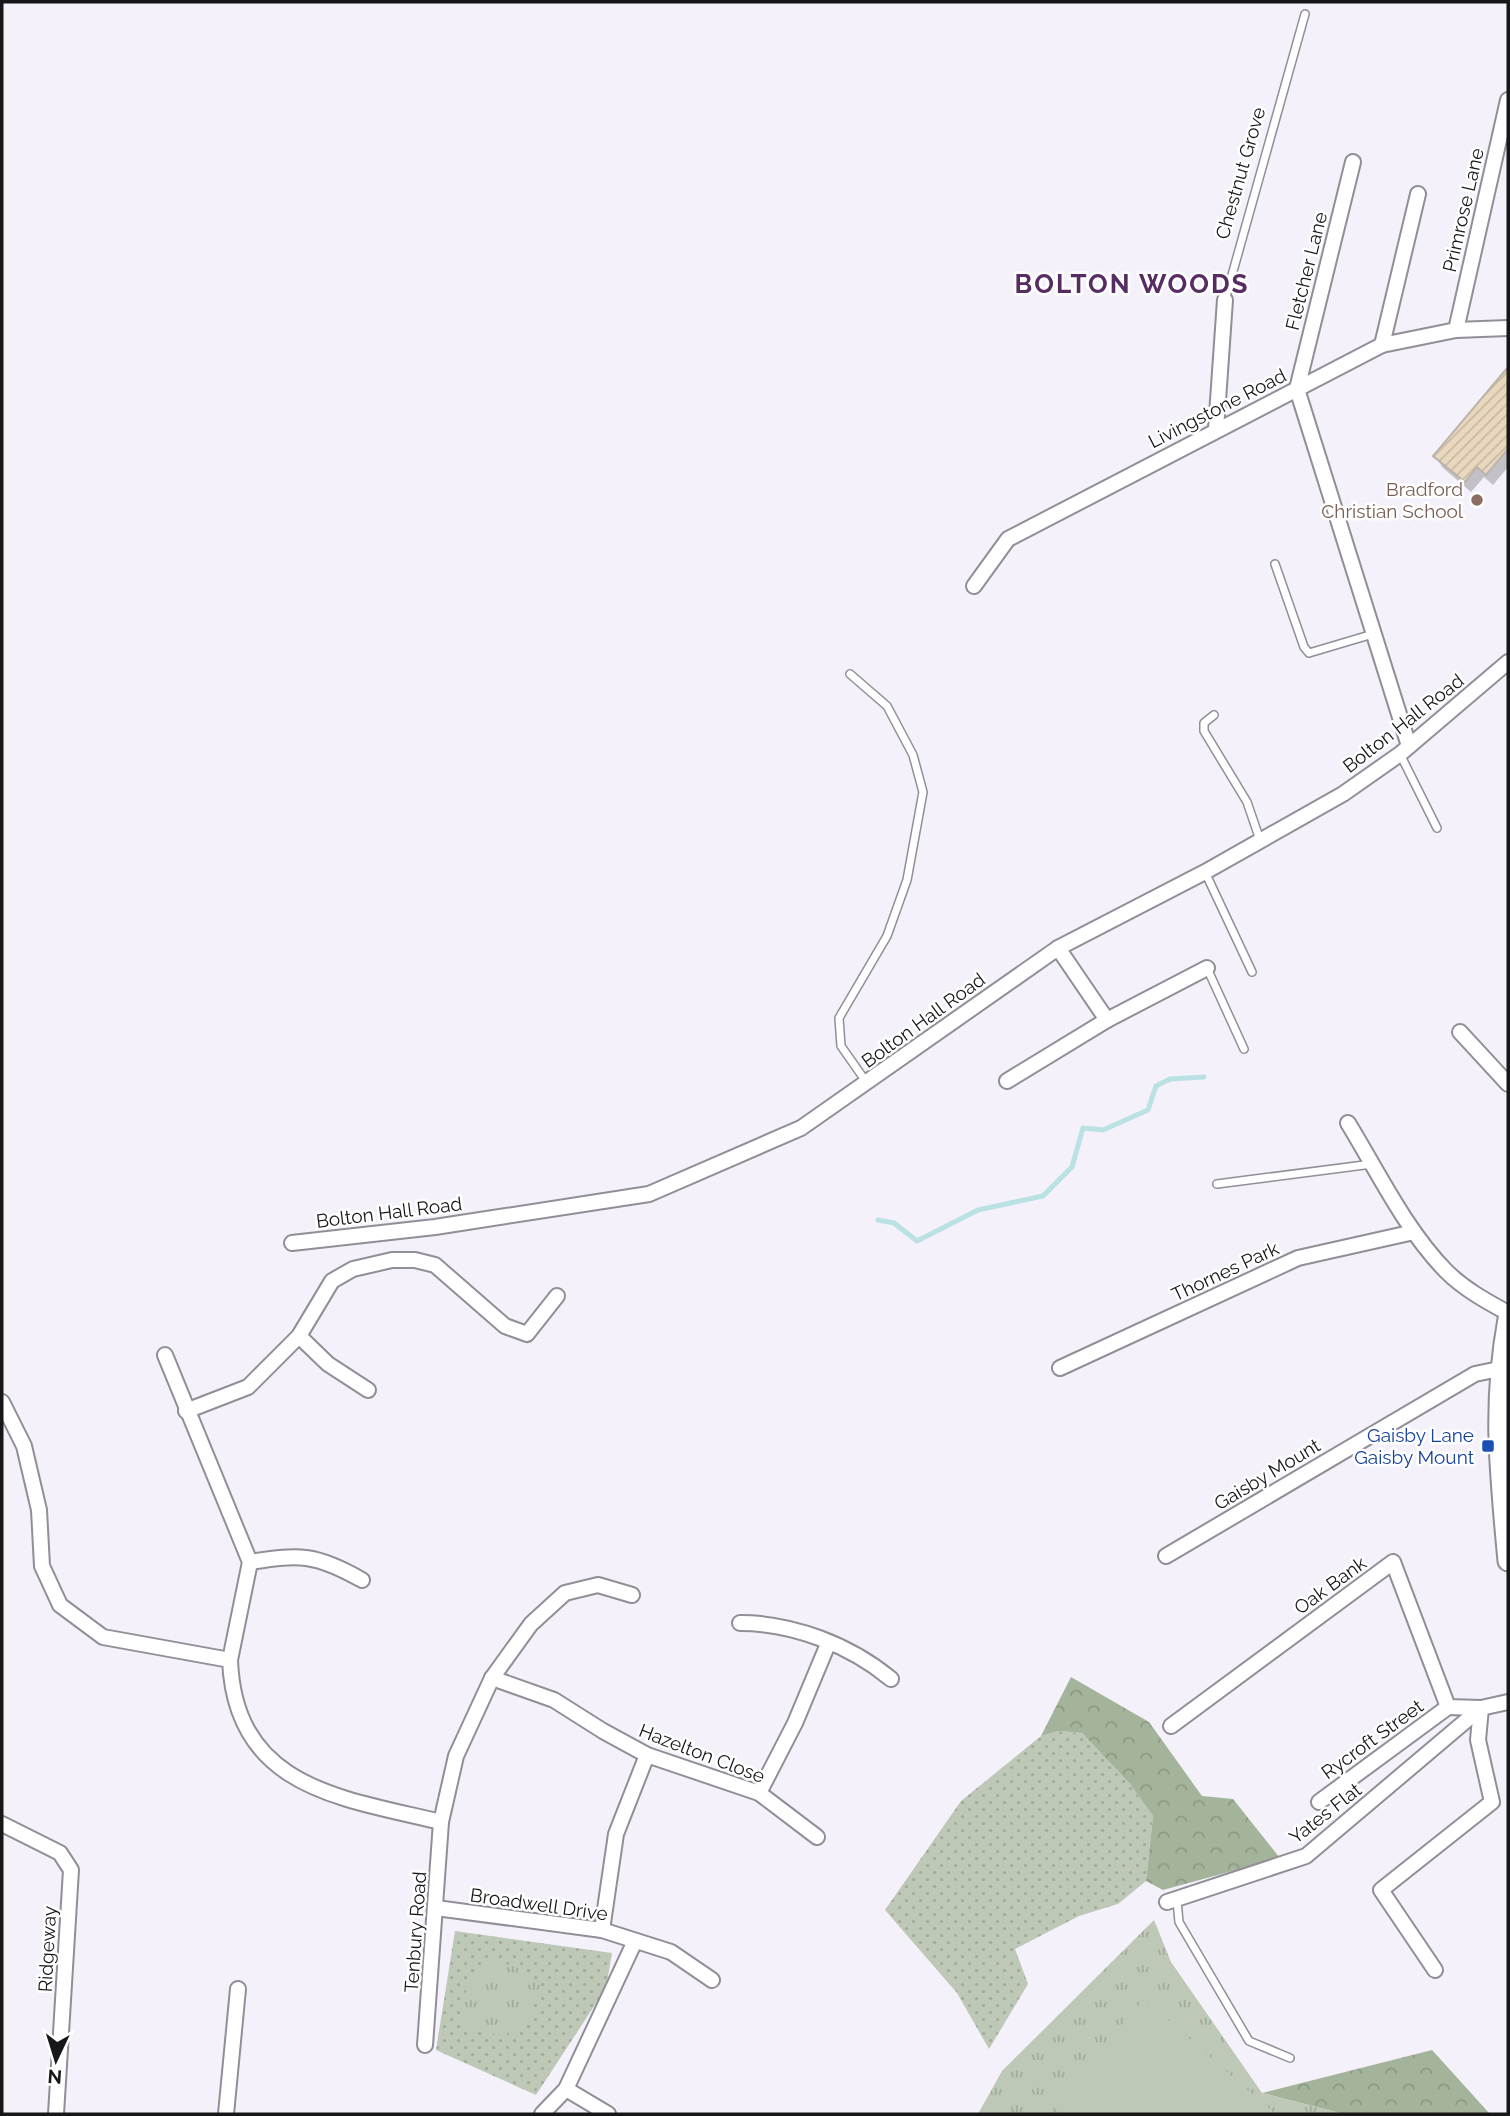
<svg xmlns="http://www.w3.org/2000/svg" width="1510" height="2116" viewBox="0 0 1510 2116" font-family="Raleway,sans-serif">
	<defs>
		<pattern id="grass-dots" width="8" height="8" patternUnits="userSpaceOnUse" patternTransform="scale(1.75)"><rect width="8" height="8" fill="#bdc8b6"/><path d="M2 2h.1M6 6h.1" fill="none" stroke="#a2ab9c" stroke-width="1.8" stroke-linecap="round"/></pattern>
		<pattern id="forest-crowns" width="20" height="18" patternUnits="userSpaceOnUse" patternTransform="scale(1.75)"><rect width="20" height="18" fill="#a4b49a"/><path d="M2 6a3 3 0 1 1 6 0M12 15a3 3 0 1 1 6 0" fill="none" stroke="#8c9a84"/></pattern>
		<pattern id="park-tufts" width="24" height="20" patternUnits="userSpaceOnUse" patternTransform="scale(1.75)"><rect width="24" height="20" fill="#bdc8b6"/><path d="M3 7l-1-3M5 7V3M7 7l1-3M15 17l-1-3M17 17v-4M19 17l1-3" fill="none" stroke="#a2ab9c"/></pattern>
		<pattern id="building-hatch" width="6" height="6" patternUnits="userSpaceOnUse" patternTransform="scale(1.75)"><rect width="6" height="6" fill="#ead8be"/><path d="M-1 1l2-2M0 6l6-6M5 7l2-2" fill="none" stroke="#c8b9a3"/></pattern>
	</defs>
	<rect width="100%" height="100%" fill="#f4f1fb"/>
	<!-- grass -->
	<g fill="url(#grass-dots)">
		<polygon points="1058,1731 1082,1733 1130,1784 1153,1816 1146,1881 1118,1904 1079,1916 1015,1949 1028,1984 989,2049 957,1993 885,1910 961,1801 1041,1736"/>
		<polygon points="455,1931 612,1953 606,1988 536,2095 436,2050"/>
	</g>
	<!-- forest -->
	<g fill="url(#forest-crowns)">
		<polygon points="1071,1677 1149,1722 1202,1796 1233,1799 1280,1858 1163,1890 1146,1881 1153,1816 1130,1784 1082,1733 1058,1731 1041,1736"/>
		<polygon points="1432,2050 1490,2114 1343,2114 1262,2093"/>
	</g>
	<!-- park -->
	<g fill="url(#park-tufts)">
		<polygon points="1154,1920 1171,1962 1262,2093 1343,2114 978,2114 1002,2071"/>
		<path d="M494,1960L521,1969L541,1987L527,2020L504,2036L462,2028C459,1992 468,1982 494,1960Z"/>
	</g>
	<!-- pitch -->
	<polygon fill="#bdc8b6" points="1144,1999 1275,2114 1061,2114 1051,2105"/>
	<!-- shadow -->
	<polygon fill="#0003" points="1508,370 1508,467 1493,485 1484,477 1471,492 1442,467 1436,456"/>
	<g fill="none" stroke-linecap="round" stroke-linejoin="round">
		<!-- stream -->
		<polyline stroke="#bae1e3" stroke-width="5" points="878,1220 894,1223 917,1241 978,1210 1043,1196 1072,1167 1083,1128 1103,1130 1148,1110 1156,1086 1170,1079 1204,1077"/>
	</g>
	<!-- building -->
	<polygon fill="url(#building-hatch)" stroke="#bab4ab" stroke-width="2" points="1508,367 1508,449 1486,475 1477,467 1465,482 1433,456"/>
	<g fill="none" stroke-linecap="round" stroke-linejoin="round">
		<!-- service casing -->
		<g stroke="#918e98" stroke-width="10">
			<g id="service">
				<polyline points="1225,300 1305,14"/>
				<polyline points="1275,564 1304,647 1309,653 1373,634"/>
				<polyline points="850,674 887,706 913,755 923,792 907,880 887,936 839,1018 841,1046 867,1083"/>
				<polyline points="1214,715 1204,723 1204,731 1247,802 1260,840"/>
				<polyline points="1400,754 1437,828"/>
				<polyline points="1205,872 1252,972"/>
				<polyline points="1207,968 1244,1049"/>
				<polyline points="1217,1184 1372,1164"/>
				<polyline points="1177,1900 1179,1922 1249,2041 1290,2058"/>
			</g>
		</g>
		<!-- minor casing -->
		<g stroke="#918e98" stroke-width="18">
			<g id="minor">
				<polyline points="1353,162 1297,389 1409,746"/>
				<polyline points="1456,330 1508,100"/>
				<polyline points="1382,345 1418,194"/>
				<polyline points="1216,429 1225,300"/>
				<polyline points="974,586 1008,539 1382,345 1456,330 1508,328"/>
				<polyline points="1058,948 1107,1020"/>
				<polyline points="1460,1032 1508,1084"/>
				<polyline points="1007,1081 1107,1020 1207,968"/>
				<path d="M1348,1123C1378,1172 1405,1229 1446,1271C1464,1289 1486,1301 1508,1313"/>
				<polyline points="292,1243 435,1227 649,1194 801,1128 1058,948 1205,872 1343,794 1400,754 1508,662"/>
				<polyline points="299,1336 328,1364 368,1390"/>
				<polyline points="165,1355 250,1562 230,1660"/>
				<polyline points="1060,1368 1298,1258 1414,1232"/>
				<path d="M2,1402L24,1446L39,1510L42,1566L60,1605L103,1637L230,1660C235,1788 341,1798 441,1822"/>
				<polyline points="186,1411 248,1387 299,1336 332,1281 353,1269 392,1260 415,1260 435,1265 505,1326 527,1334 557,1296"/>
				<polyline points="1166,1556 1475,1374 1499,1369"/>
				<path d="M250,1562C301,1554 316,1554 362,1580"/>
				<path d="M740,1623C793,1623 850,1645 891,1679"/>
				<polyline points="492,1678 554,1700 603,1731 647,1755 759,1793 817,1837"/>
				<polyline points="1171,1726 1393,1562 1448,1707 1481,1708"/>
				<polyline points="759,1793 795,1723 828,1644"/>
				<polyline points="1319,1802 1448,1707"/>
				<polyline points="2,1824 60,1853 71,1870 56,2114"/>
				<polyline points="1167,1902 1306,1856 1481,1708"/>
				<polyline points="436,1908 602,1930 671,1952 712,1980"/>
				<polyline points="602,1930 616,1834 647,1755"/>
				<polyline points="1435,1970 1381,1890 1492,1802 1478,1740 1481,1708 1508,1702"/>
				<polyline points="425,2045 441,1822 456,1756 492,1678 531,1624 565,1593 598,1585 632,1595"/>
				<polyline points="566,2089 608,2114"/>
				<polyline points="226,2114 238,1989"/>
				<polyline points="542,2114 566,2089 635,1941"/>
			</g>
		</g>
		<!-- tertiary casing -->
		<g stroke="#918e98" stroke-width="23">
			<path id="tertiary" d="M1508,1319C1492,1407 1500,1473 1508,1561"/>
		</g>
		<!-- service -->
		<use href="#service" stroke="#fff" stroke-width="7"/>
		<!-- minor -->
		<use href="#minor" stroke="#fff" stroke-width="14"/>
		<!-- tertiary -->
		<use href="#tertiary" stroke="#fff" stroke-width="19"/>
	</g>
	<!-- markers -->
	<circle fill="#8d6e63" stroke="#fff" stroke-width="2.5" cx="1477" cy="500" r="7"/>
	<rect fill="#1a4fb4" stroke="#fff" stroke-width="2.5" x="1481" y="1439" width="14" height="14" rx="3.5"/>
	<g text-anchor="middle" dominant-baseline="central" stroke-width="5" stroke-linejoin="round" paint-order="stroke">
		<!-- street labels -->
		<g font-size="19" fill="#171619" stroke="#fff">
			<text transform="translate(1240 173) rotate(-74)">Chestnut Grove</text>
			<text transform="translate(1463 210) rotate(-77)">Primrose Lane</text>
			<text transform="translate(1306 271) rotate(-76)">Fletcher Lane</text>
			<text transform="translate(1217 408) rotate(-27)">Livingstone Road</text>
			<text transform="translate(1403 723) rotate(-38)">Bolton Hall Road</text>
			<text transform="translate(923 1020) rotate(-36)">Bolton Hall Road</text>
			<text transform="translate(389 1212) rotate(-7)">Bolton Hall Road</text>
			<text transform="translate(1225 1271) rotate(-25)">Thornes Park</text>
			<text transform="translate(1267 1474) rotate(-31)">Gaisby Mount</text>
			<text transform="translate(1330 1585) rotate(-36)">Oak Bank</text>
			<text transform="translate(1372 1739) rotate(-36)">Rycroft Street</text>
			<text transform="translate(702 1753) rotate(21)">Hazelton Close</text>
			<text transform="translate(1325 1813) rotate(-38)">Yates Flat</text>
			<text transform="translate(539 1904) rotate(8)">Broadwell Drive</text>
			<text transform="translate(415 1932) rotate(-86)">Tenbury Road</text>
			<text transform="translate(47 1949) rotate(-87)">Ridgeway</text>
		</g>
		<!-- education labels -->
		<g font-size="19" fill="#785e54" stroke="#fff" text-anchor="end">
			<text x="1463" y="489">Bradford<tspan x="1463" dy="22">Christian School</tspan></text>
		</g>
		<!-- transit labels -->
		<g font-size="19" fill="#164399" stroke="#fff" text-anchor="end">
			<text x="1474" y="1435">Gaisby Lane<tspan x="1474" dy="22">Gaisby Mount</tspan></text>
		</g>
		<!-- district labels -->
		<g font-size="26" font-weight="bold" letter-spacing="2" fill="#562c62" stroke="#fff">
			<text x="1132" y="284">BOLTON WOODS</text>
		</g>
	</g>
	<!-- border -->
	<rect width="1510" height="2116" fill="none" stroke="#171619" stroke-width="7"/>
	<!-- north arrow -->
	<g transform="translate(56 2060) rotate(184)" stroke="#ffffff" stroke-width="5" paint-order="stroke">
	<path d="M0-5L12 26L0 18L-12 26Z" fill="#171619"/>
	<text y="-10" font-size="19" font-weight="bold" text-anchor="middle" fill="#171619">N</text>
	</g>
</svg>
